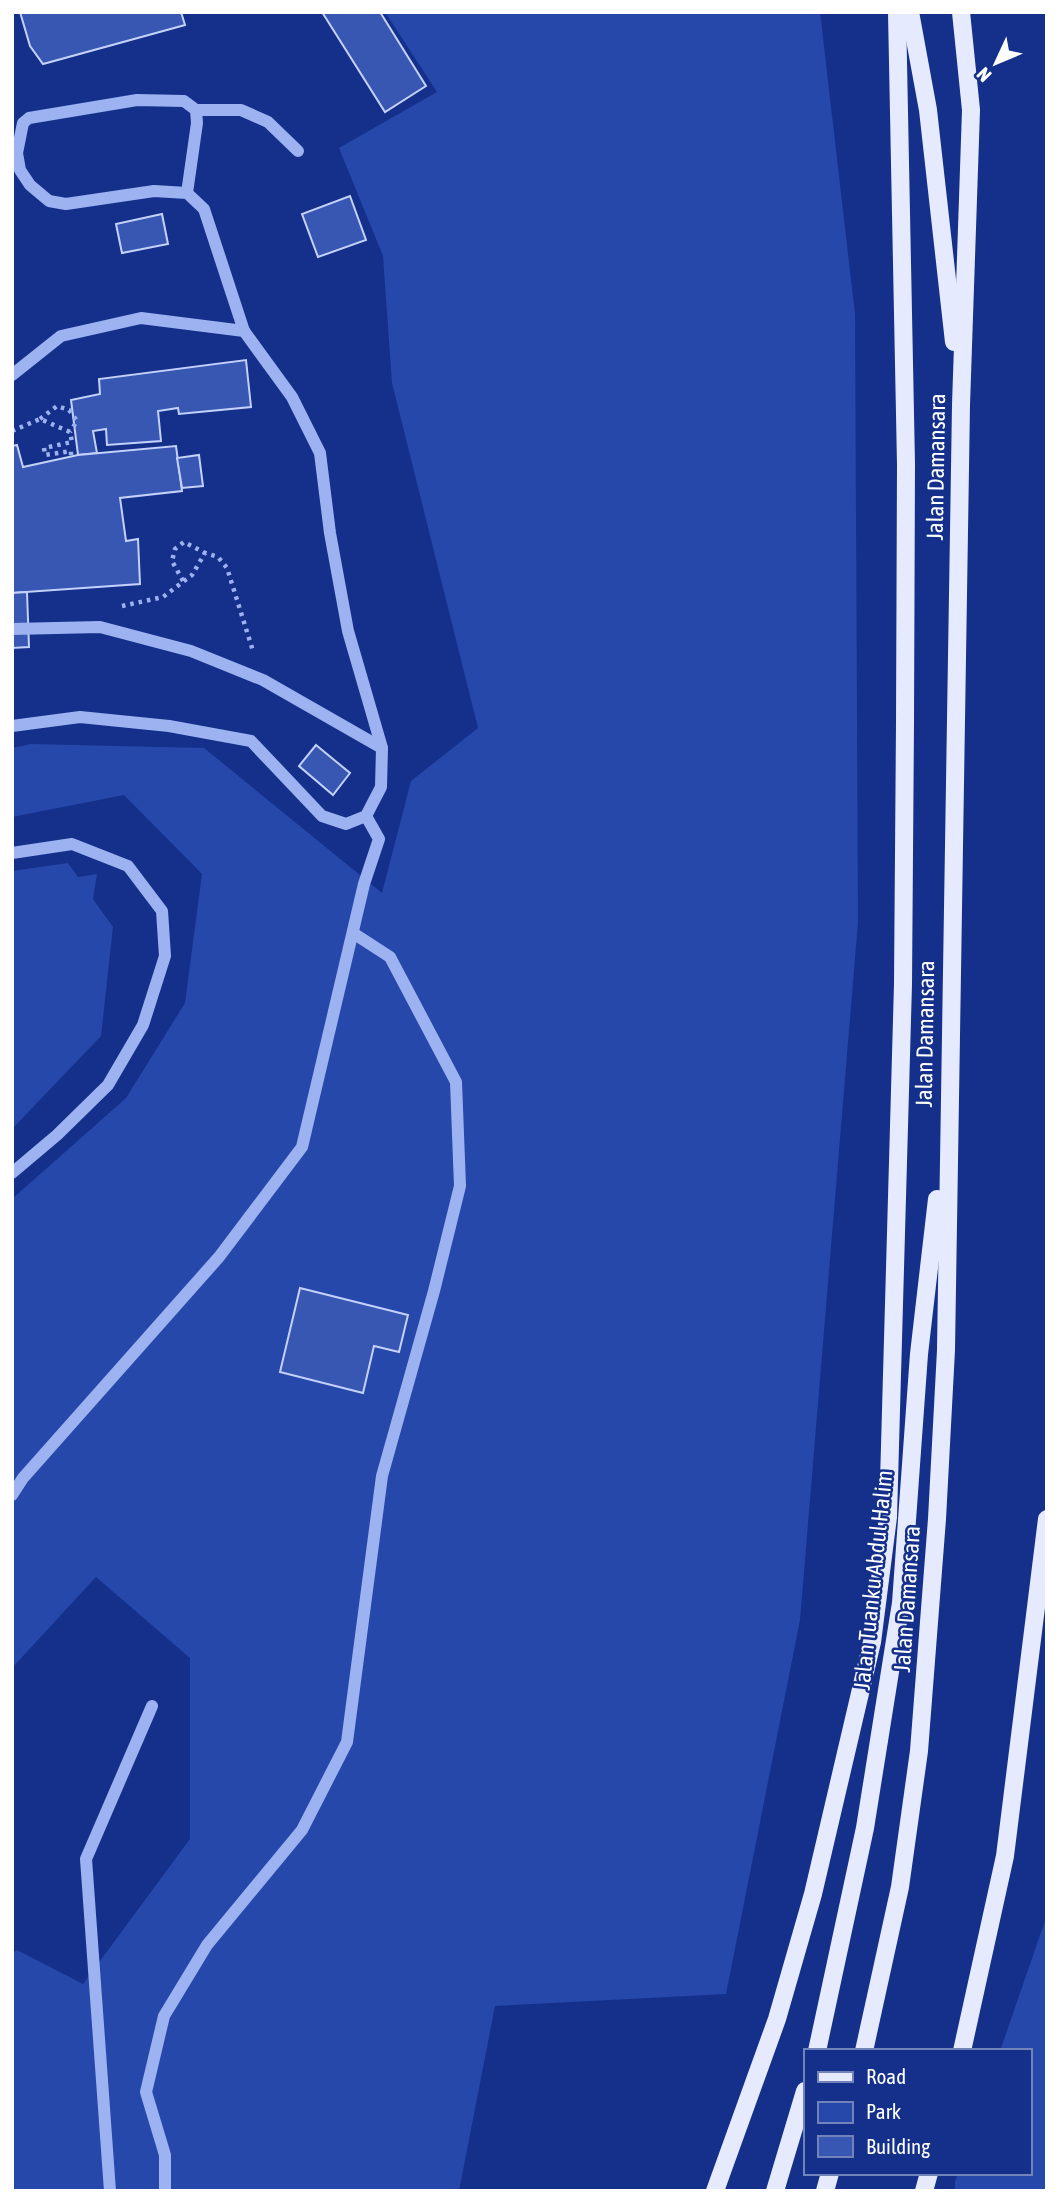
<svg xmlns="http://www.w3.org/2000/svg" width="1059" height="2203" viewBox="0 0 1059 2203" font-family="'Asap Condensed',sans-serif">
	<rect width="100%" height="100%" fill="#14308b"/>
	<!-- green -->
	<g fill="#2648aa">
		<polygon points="385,12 820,12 855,314 858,922 800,1620 726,1994 495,2006 459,2191 12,2191 12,1953 17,1950 83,1984 190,1839 190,1658 96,1577 12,1668 12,1199 126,1098 185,1003 202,874 124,795 12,817 12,748 31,744 204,748 382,893 411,781 478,728 392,383 383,256 339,148 437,92"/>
		<polygon points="68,863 78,877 97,874 93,899 113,927 101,1036 12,1129 12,871"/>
		<polygon points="1047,1915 1047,2191 955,2191 955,2182 958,2173 1029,2173 1029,2051 1000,2051"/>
	</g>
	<!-- building -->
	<g fill="#3857b2" stroke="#c3d1fb" stroke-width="2">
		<polygon points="20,12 181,12 185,25 43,64 30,46"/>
		<polygon points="322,12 380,12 426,86 385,112"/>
		<polygon points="350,196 366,240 318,257 302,214"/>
		<polygon points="162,214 168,244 122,253 116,224"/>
		<polygon points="246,360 251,407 179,414 178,408 158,411 161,441 107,445 106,429 93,431 97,453 78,455 71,400 100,394 99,379"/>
		<polygon points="17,445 23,467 78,455 176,446 182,491 120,498 126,541 138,539 140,584 12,593 12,446"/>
		<polygon points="199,455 203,486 182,488 177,458"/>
		<polygon points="27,592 29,647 12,648 12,593"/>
		<polygon points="316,745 350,773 333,795 299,766"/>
		<polygon points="300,1288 408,1315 399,1352 374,1346 363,1393 280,1372"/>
	</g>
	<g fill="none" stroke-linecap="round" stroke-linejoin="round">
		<!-- path -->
		<g stroke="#9db2f0" stroke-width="4.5" stroke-dasharray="3.5 5" stroke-linecap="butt">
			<polyline points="40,419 57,406 69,410 77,421 70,432"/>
			<polyline points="12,431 40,419 70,432 72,442 44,448 45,455 71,451 71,456"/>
			<polyline points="183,581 172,561 175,549 184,542 205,553"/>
			<polyline points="122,606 163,597 192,575 205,553 218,557 227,568 253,651"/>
		</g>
		<!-- minor -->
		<g stroke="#9db2f0" stroke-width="12">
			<polyline points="196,110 241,110 268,122 298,151"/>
			<polyline points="187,193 197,123 196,110 184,101 137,100 29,118 23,123 17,153 20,170 30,185 49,201 66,204 154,191 187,193 204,209 244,331"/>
			<polyline points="12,375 61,336 141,318 244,331 292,397 320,453 330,533 348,631 382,748 381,787 366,816 346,824 322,816 251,741 169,726 80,717 12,726"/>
			<polyline points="12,629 100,627 191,651 263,680 382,748"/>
			<polyline points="12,853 72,844 128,866 162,911 165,956 143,1025 108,1085 57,1135 12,1173"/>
			<polyline points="12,1495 23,1478 219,1257 302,1147 364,884 379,839 366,816"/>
			<polyline points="110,2191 86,1859 152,1706"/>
			<polyline points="165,2191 165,2155 146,2092 164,2016 207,1945 302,1830 347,1742 382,1476 434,1291 460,1186 456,1082 390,957 353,933"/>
		</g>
		<!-- major -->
		<g stroke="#e6eaff" stroke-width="18">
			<polyline points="910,12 928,110 954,342"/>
			<polyline points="817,2051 865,1828 901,1603 919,1354 937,1199"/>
			<polyline points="864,2051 900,1887 919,1751 937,1519 946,1350 961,405 971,110 961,12"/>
			<polyline points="962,2051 1005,1856 1047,1519"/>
			<polyline points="715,2191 777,2019 813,1894 872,1642 888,1517 903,984 905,723 906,464 897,12"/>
			<polyline points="775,2191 805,2091"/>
			<polyline points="825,2191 830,2173"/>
			<polyline points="924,2191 929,2173"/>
		</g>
	</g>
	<g text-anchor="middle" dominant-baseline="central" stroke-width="5" stroke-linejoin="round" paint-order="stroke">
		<!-- street labels -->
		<g font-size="23" fill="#fff" stroke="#14308b">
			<text transform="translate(936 467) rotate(-89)">Jalan Damansara</text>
			<text transform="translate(925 1034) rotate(-89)">Jalan Damansara</text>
			<text transform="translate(873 1580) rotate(-84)">Jalan Tuanku Abdul Halim</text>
			<text transform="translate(907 1599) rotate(-86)">Jalan Damansara</text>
		</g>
	</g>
	<!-- border -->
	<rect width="1059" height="2203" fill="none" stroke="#ffffff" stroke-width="28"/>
	<!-- legend -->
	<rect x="804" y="2049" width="228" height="126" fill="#14308b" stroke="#7283b9" stroke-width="2"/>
	<rect x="818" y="2072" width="35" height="10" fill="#e6eaff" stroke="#7283b9" stroke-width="2"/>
	<text x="866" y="2084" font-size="21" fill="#ffffff">Road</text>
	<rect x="818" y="2102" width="35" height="21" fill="#2648aa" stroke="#7283b9" stroke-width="2"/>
	<text x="866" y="2119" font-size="21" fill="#ffffff">Park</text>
	<rect x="818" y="2136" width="35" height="21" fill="#3857b2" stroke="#7283b9" stroke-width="2"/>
	<text x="866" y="2154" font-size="21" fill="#ffffff">Building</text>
	<!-- north arrow -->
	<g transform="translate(996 63) rotate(226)" stroke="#14308b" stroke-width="5" paint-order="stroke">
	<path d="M0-5L12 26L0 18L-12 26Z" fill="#ffffff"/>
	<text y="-10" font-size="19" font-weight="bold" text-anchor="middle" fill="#ffffff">N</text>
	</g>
</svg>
